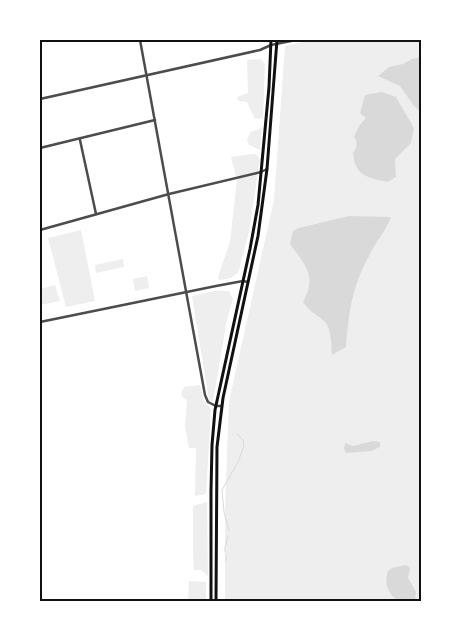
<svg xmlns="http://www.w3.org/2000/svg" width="461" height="641" viewBox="0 0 461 641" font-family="Commissioner,sans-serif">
	<rect width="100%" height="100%" fill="#fff"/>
	<!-- green -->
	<g fill="#eee">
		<polygon points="312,40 421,40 421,601 225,601 225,509 229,401 274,200 285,46"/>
		<polygon points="261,59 265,64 263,118 255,119 247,102 238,101 237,97 248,93 247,60"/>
		<polygon points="262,128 260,150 249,145 247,139 251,132"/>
		<path d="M252,154H256L260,159L249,232L239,270C235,278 228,279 219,280L218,277L230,242L237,180L231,157Z"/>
		<polygon points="81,230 95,301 66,307 48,238"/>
		<polygon points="123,259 124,267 96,273 95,265"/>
		<polygon points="147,276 149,288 135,291 133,279"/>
		<polygon points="55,285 60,301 40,305 40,289"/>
		<polygon points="214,291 229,291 233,299 227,320 213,401 211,402 209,400 192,296"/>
		<polygon points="200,385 204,401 211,409 206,494 195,496 196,448 189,448 185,426 187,400 182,397 181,393 184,387"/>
		<polygon points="207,502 208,576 201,570 194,570 193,554 193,506"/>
		<polygon points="189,581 206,582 206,601 188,601"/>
	</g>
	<!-- water -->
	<g fill="#d9d9d9">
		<polygon points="421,57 421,112 414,106 400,86 378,76 389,67 403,64 412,59"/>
		<path d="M382,92L396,97L414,128L411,143L395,159L396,177L387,182C367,177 355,176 353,153C357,149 358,142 354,137L359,126L366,118L360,113L365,95Z"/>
		<path d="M349,216L391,217C386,231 376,241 370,254C352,287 349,310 346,347L332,355C331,345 332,328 324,321C315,313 311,313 303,302C317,276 306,266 290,244L293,231L299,228Z"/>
		<polygon points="373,441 380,442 380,447 371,451 346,453 344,449 345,443 353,446"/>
		<path d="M406,565L410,568L408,578L416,592L415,601C410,601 403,602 398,600C388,596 384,581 388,571L392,568Z"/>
	</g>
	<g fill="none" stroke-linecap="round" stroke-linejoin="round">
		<!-- stream -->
		<g stroke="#d9d9d9" stroke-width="1">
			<polyline points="229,531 224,512 222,490 238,462 244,446 243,440 237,434"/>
			<polyline points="225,552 225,547 228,536"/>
			<polyline points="226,555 226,561"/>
		</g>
		<!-- minor -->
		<g stroke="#4c4c4c" stroke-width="2.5">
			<polyline points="80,140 96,214"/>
			<polyline points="40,148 155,120"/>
			<polyline points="40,230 169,194 261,172 267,169"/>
		</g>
		<!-- tertiary -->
		<g stroke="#4c4c4c" stroke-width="2.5">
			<polyline points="140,40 205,395 208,402 216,406 221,406"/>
			<polyline points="40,99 260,50 271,45 296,40"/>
			<polyline points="40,322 216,286 243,281 248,282"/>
		</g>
		<!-- secondary -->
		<g stroke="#111" stroke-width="3">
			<polyline points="211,601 211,491 212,445 215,410 250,249 258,205 269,87 271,40"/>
			<polyline points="216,601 217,447 223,398 258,236 267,169 277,40"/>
		</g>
	</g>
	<!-- border -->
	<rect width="461" height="641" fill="none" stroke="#ffffff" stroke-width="82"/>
	<rect x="41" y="41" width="379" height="559" fill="none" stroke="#111" stroke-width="2"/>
</svg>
